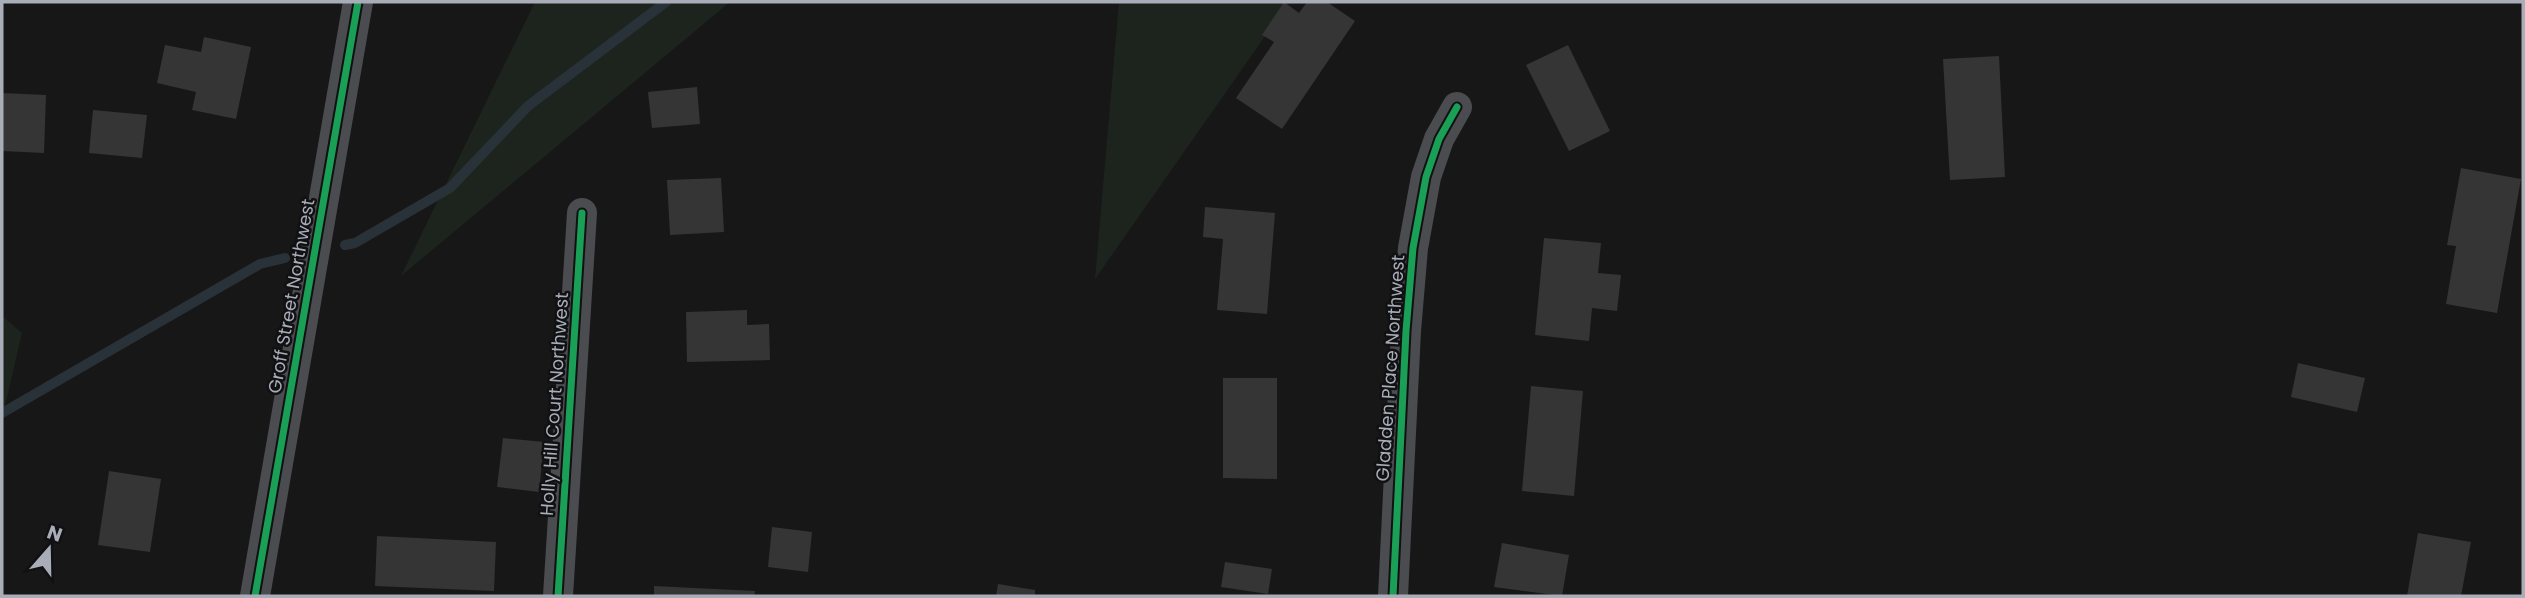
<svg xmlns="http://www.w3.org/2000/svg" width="2525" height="598" viewBox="0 0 2525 598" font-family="Poppins,sans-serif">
	<rect width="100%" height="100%" fill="#171717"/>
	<!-- green -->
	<g fill="#1d241e">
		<polygon points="535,2 730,2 401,276"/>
		<polygon points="1119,2 1289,2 1095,279"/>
		<polygon points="2,316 22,333 2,419"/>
	</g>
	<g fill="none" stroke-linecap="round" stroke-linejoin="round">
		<!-- stream -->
		<g stroke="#2a3239" stroke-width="10">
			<polyline points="345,245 355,243 450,188 528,106 666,2"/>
			<polyline points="2,413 260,264 285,258"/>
		</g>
	</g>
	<!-- building -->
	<g fill="#353536">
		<polygon points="1284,2 1299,13 1307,2 1327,2 1355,21 1282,129 1236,98 1274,42 1262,35"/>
		<polygon points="204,37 251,47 236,119 192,110 196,92 157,83 165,45 201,52"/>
		<polygon points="1568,45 1610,131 1569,151 1526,65"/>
		<polygon points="1999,56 2005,177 1950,180 1943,59"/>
		<polygon points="697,87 700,124 652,128 648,92"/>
		<polygon points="2,93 46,95 44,153 2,151"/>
		<polygon points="93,110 147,115 142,158 89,153"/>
		<polygon points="2461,168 2521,179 2497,313 2446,304 2456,246 2447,245"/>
		<polygon points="721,178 724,232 670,235 667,180"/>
		<polygon points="1205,207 1275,213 1267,314 1217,310 1223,239 1203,237"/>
		<polygon points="1544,238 1601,243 1598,273 1621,275 1617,311 1592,308 1589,341 1535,335"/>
		<polygon points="747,310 747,325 769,324 770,360 687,362 686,312"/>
		<polygon points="2298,363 2365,378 2357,412 2291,397"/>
		<polygon points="1223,378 1277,378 1277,479 1223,478"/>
		<polygon points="1531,386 1583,391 1574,496 1522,491"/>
		<polygon points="503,438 544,442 539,492 497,487"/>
		<polygon points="109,471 161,479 150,552 98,545"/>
		<polygon points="772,527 812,532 808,572 768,567"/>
		<polygon points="2418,533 2471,542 2461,596 2407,596"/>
		<polygon points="377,536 496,542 494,591 375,586"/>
		<polygon points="1502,543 1569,555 1562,596 1494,587"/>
		<polygon points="1225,562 1272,569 1268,594 1221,587"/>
		<polygon points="998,584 1035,590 1035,596 996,596"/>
		<polygon points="654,586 755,591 754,596 654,596"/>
	</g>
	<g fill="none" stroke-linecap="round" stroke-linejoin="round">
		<!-- street -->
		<g stroke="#4b4c50" stroke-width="30">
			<polyline points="255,596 358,2"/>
			<polyline points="558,596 582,213"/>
			<polyline points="1393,596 1406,331 1413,248 1426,177 1439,139 1457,107"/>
		</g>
		<!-- cycleway casing -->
		<g stroke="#111113" stroke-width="11">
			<g id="cycleway">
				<polyline points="255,596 358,2"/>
				<polyline points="558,596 582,213"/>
				<polyline points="1393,596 1406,331 1413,248 1426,177 1439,139 1457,107"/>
			</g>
		</g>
		<!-- cycleway -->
		<use href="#cycleway" stroke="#1a9f57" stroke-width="7"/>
	</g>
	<g text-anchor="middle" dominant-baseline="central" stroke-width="5" stroke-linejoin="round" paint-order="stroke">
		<!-- street labels -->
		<g font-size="18" fill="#a8adb8" stroke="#111113">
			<text transform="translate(291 296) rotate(-80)">Groff Street Northwest</text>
			<text transform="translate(1390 368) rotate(-86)">Gladden Place Northwest</text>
			<text transform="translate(554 404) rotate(-86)">Holly Hill Court Northwest</text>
		</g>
	</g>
	<!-- border -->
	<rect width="2525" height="598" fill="none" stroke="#a8adb8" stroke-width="7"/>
	<!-- north arrow -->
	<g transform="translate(49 549) rotate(20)" stroke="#111113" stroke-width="5" paint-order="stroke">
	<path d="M0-5L12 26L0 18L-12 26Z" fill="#a8adb8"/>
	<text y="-10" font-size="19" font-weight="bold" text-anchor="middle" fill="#a8adb8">N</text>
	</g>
</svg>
